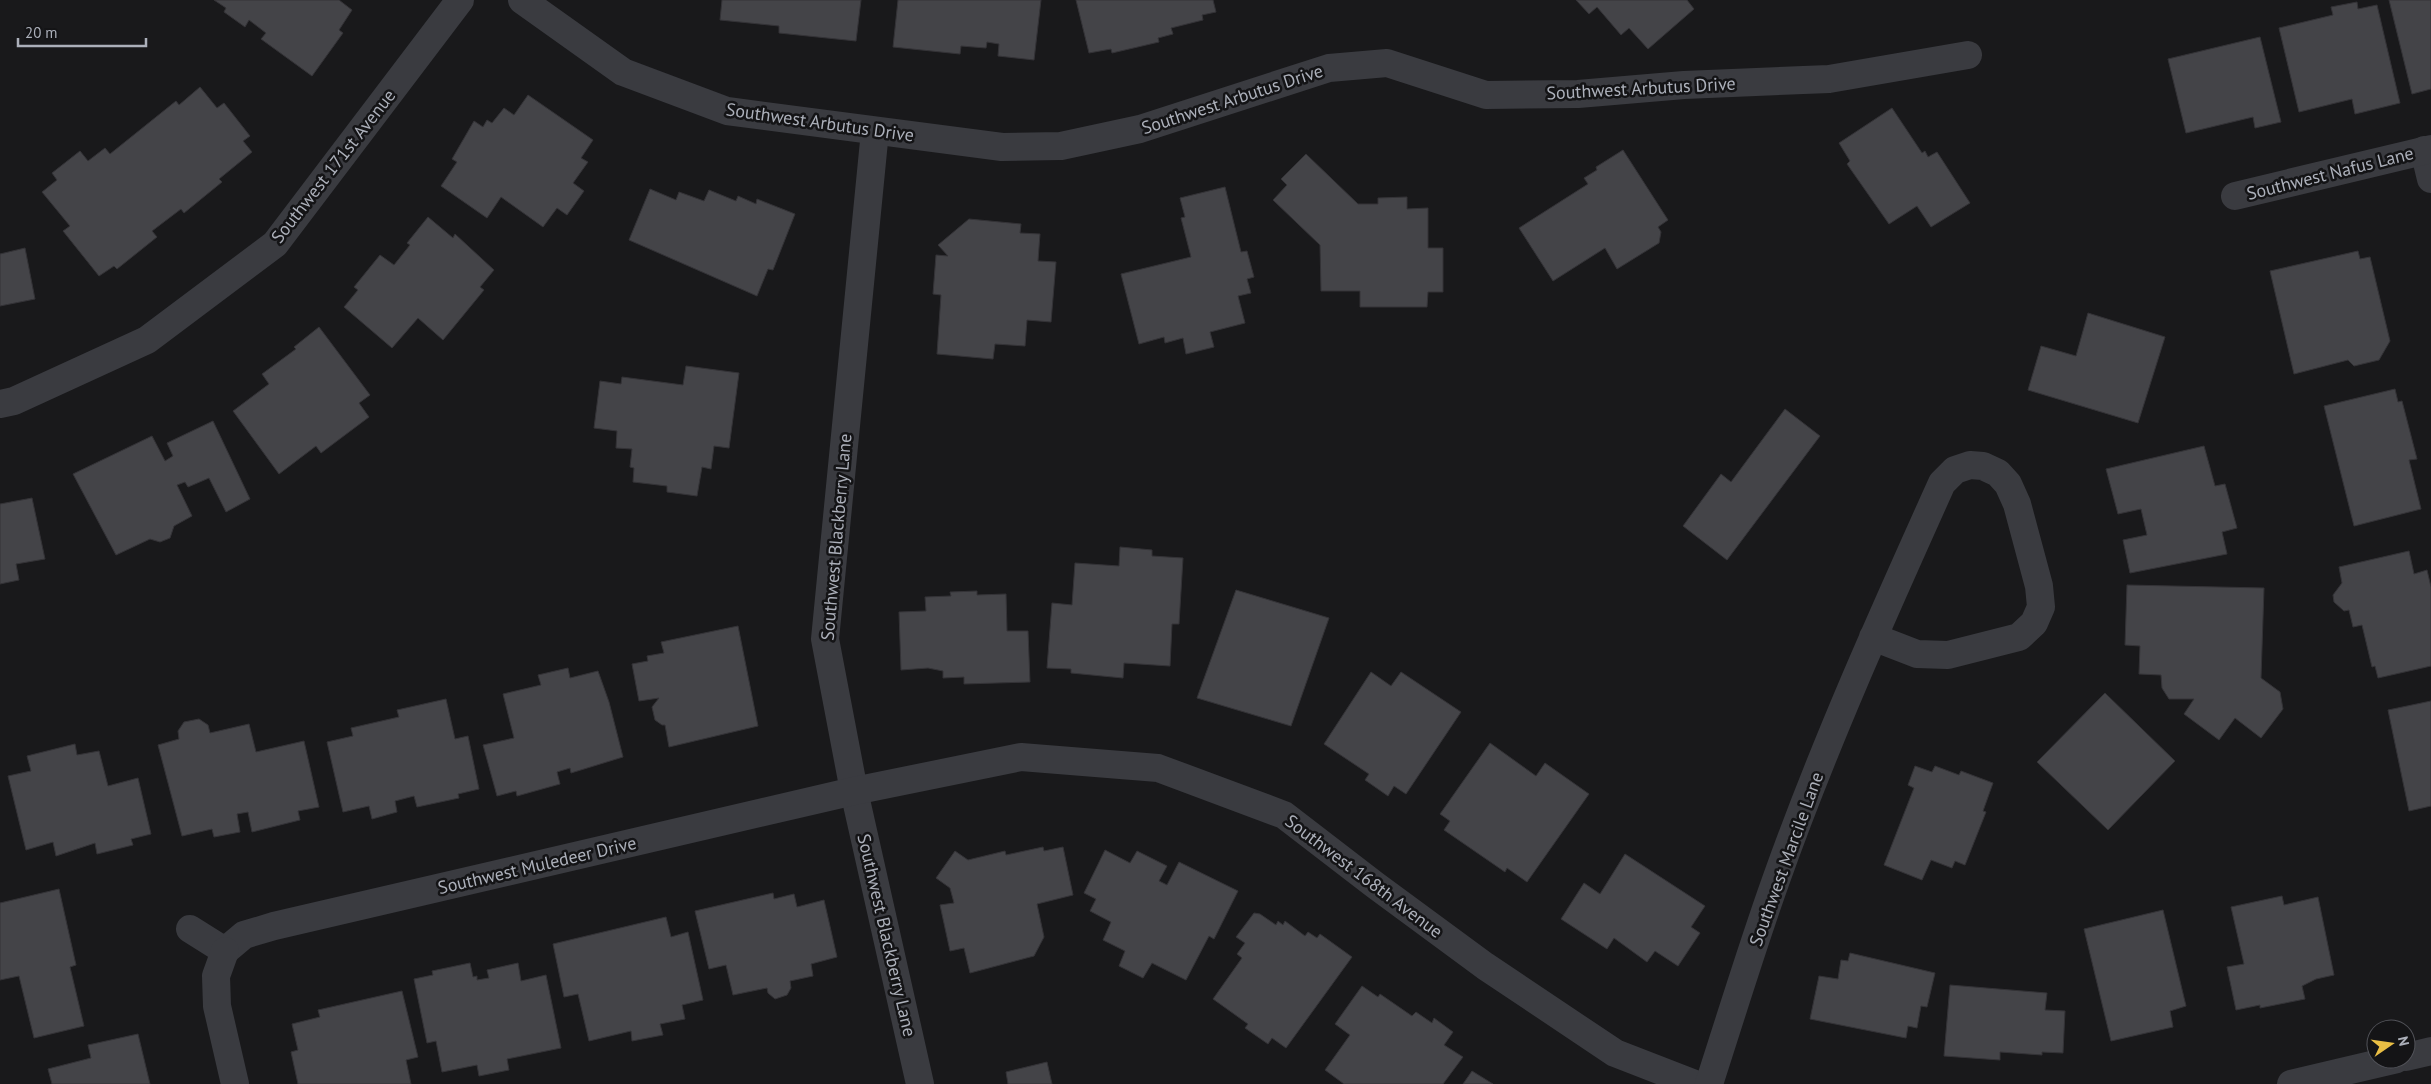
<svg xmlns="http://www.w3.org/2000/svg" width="2431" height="1084" viewBox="0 0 2431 1084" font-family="'PT Sans',sans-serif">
	<rect width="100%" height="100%" fill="#19191b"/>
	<!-- building -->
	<g fill="#444448" stroke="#343337">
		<polygon points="214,0 339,0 352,10 339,30 343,33 312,76 261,39 266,33 249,20 245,27 224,12 226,8"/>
		<polygon points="722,0 861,0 856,41 779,33 779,26 720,20"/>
		<polygon points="898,0 1041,0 1034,60 998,56 999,44 987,42 986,48 961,46 960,54 893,47"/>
		<polygon points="1076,0 1213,0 1216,12 1202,15 1203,20 1171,28 1173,34 1158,38 1159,42 1112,53 1111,49 1089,53"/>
		<polygon points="1576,0 1687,0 1694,9 1648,49 1629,28 1621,35 1597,7 1589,14"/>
		<polygon points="2389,0 2431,0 2431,89 2412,94"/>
		<polygon points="2357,2 2358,9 2377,5 2400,103 2355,114 2352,99 2299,112 2279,28 2333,15 2331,7"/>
		<polygon points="2260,37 2281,122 2255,128 2253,117 2186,133 2168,59"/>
		<polygon points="200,87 217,108 224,103 250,136 243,141 252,152 219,179 222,182 184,213 181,209 152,231 157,237 117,269 114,266 99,276 63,231 70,226 42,192 57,180 52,173 80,151 88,161 105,148 110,154 176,101 179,105"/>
		<polygon points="528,95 593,140 581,158 588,162 573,183 584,191 567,215 557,208 543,227 501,197 487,218 441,186 457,162 452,159 474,121 483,127 487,120 492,123 504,108 514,115"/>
		<polygon points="1892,108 1922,153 1925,151 1928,157 1937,152 1970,203 1931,227 1917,206 1889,224 1847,164 1850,161 1839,143"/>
		<polygon points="1623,150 1668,220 1658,227 1661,232 1659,243 1617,269 1605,248 1553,281 1519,228 1588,184 1584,178 1597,170 1596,167"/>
		<polygon points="1306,154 1358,204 1378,204 1378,198 1407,197 1407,209 1428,208 1428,248 1443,248 1443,292 1428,292 1427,307 1360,307 1360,291 1321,291 1320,245 1273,200 1287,185 1281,179"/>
		<polygon points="1225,187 1241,252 1247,251 1254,277 1247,279 1251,293 1238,296 1245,323 1210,332 1214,347 1186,354 1183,338 1165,343 1164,337 1139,344 1121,274 1191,257 1181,218 1185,217 1180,198"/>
		<polygon points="650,189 676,200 679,192 704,201 709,190 736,201 738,196 756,204 757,199 795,214 773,270 768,269 757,296 629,240"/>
		<polygon points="428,217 453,238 455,234 494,270 480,287 484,290 443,340 418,318 392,348 344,307 358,290 354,287 380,255 394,265 410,245 407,243"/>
		<polygon points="969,219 1021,224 1020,233 1040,234 1038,261 1056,262 1051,322 1027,320 1025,346 995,344 993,359 937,354 941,295 933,294 936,255 948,256 938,245"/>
		<polygon points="25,248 35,299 0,306 0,254"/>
		<polygon points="2358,251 2360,259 2370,257 2390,341 2379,360 2354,366 2348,360 2294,374 2270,271"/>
		<polygon points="2088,313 2165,337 2138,423 2028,390 2041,346 2076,356"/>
		<polygon points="319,327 370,395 359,403 369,417 321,453 316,446 279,474 233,411 269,384 262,374 296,349 294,347"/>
		<polygon points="686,366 739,373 729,448 714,446 711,469 702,467 697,496 667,492 667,486 633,482 634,468 630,467 632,449 616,448 617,431 594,428 600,381 621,384 622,377 683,385"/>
		<polygon points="2395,389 2398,402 2402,401 2417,459 2409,460 2421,509 2354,526 2324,406"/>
		<polygon points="1785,409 1820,436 1727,560 1683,526 1721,474 1731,482"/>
		<polygon points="213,421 250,499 226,512 209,478 188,487 185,482 177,485 192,516 174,526 170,538 160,542 150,539 116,555 73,474 152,436 165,461 173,456 167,443"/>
		<polygon points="2204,446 2215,486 2225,484 2237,528 2222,532 2227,554 2130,573 2123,540 2147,535 2141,509 2118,514 2106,469"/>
		<polygon points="32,498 45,559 16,564 19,580 0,584 0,504"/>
		<polygon points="1120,547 1152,550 1152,556 1183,558 1179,624 1172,624 1170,666 1124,663 1123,678 1071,673 1071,669 1047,668 1052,603 1072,605 1075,563 1119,566"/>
		<polygon points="2409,551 2414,574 2427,570 2431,587 2431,666 2378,678 2375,666 2372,667 2362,625 2353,627 2349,610 2344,611 2334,602 2333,595 2342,583 2339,567"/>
		<polygon points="2127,585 2264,588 2261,678 2280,692 2283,709 2261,738 2235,718 2219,740 2184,714 2194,699 2169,699 2162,688 2161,675 2139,674 2140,646 2125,645"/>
		<polygon points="1236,590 1329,618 1291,726 1197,698"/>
		<polygon points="977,591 977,595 1006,594 1007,631 1028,631 1030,682 964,684 964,677 943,678 943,671 928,668 901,670 899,612 926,611 925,597 951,596 950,592"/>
		<polygon points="738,626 758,726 669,747 665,725 662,725 655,720 652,707 659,698 639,701 632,664 648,661 647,656 664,653 661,642"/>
		<polygon points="568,668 570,678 598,671 609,702 623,757 571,773 570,768 557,772 560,784 517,796 516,791 497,796 483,745 514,738 503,694 541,685 538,675"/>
		<polygon points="1371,672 1391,686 1401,672 1461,712 1406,794 1394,786 1388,796 1365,780 1369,774 1324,744"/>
		<polygon points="2105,693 2175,761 2108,830 2037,762"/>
		<polygon points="446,699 455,739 468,736 479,789 458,794 459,798 417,807 414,796 395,801 397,812 372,819 369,806 343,812 327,742 353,736 351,728 399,717 397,710"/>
		<polygon points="2431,701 2431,806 2409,811 2388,710"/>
		<polygon points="199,719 208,725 210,733 249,724 256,752 304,741 319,807 298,811 300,820 252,832 248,812 237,814 240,832 214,837 212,829 182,836 158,745 179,739 178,731 184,722"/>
		<polygon points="1490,743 1536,776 1545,763 1589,794 1527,882 1507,868 1505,872 1444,830 1450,821 1440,814"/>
		<polygon points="75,744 77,755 99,751 108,786 138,778 151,834 131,839 133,845 97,854 95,843 56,856 53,842 26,850 8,776 31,771 27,756"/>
		<polygon points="1915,766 1932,772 1935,766 1959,775 1961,771 1993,783 1983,811 1986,812 1965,865 1955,861 1952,868 1931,860 1922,880 1884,865 1914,788 1908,785"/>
		<polygon points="1043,847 1044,851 1063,847 1073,895 1037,904 1044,937 1034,956 970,973 964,948 950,951 940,905 954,903 950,888 936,878 955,851 968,860 1005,851 1006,855"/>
		<polygon points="1105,850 1130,863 1137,851 1167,866 1159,881 1167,885 1179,862 1238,891 1214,939 1209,936 1186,980 1152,963 1143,978 1119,966 1125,951 1103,940 1111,922 1090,911 1096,899 1084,893"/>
		<polygon points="1625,854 1705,906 1691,927 1700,933 1678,966 1655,951 1647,962 1614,938 1607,949 1561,919 1584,883 1600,894"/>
		<polygon points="59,889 76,965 70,967 84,1026 34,1038 19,976 0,980 0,903"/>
		<polygon points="773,893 774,899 794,894 797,907 824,900 837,957 811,964 813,976 790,981 791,988 787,995 775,999 768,993 767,988 733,995 726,965 709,969 695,911"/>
		<polygon points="2282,896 2284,905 2318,897 2334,975 2316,979 2302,986 2305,999 2260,1008 2260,1005 2236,1010 2227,967 2244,964 2231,907"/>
		<polygon points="2163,910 2186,1006 2170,1011 2173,1027 2111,1041 2084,929"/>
		<polygon points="1254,913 1260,914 1276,925 1278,921 1283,925 1285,921 1305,936 1308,932 1317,938 1320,934 1352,957 1286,1048 1272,1038 1268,1044 1245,1028 1248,1024 1213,999 1242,958 1237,954 1245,943 1236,937"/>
		<polygon points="666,917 671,937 688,932 703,1000 682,1005 685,1019 660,1024 663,1035 632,1041 631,1031 589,1041 578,994 564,997 553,944"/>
		<polygon points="1850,953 1935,973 1927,1007 1921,1006 1917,1028 1908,1026 1906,1038 1810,1019 1819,976 1838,979 1841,960 1848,961"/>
		<polygon points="470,963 473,977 477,976 477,980 489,978 487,970 518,963 521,981 546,975 561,1048 507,1059 509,1070 479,1076 477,1065 442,1072 436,1041 427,1043 414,979 433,975 432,971"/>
		<polygon points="1950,985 2047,993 2045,1010 2065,1011 2063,1053 2042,1052 2042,1055 2000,1052 2000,1060 1944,1056"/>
		<polygon points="1362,986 1378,997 1380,994 1412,1016 1416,1012 1432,1023 1434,1018 1453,1032 1444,1045 1463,1057 1443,1084 1344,1084 1325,1070 1350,1035 1335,1024"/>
		<polygon points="402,991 418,1057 406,1060 411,1084 298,1084 291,1052 298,1050 292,1024 320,1017 318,1010"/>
		<polygon points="138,1034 150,1084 52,1084 48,1069 91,1058 88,1045"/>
		<polygon points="1047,1062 1052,1084 1008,1084 1006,1072"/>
		<polygon points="1472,1071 1493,1084 1463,1084"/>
	</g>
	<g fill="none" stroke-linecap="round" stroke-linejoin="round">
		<!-- street -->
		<g stroke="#3a3b40" stroke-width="28">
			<polyline points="522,0 623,72 727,111 1002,147 1061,146 1140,129 1329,68 1387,63 1486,95 1578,94 1684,85 1829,79 1968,55"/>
			<polyline points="875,131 825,639 854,791 920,1084"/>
			<polyline points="2424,150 2431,179"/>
			<polyline points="2235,196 2431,149"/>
			<polyline points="0,404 14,401 147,340 275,244 460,0"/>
			<polyline points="190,929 225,951 244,935 274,926 854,791 1021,757 1158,768 1284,815 1375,885 1485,966 1615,1053 1695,1084"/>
			<polyline points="225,951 216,976 217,1006 235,1084"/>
			<polyline points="2406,1057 2431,1051"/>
			<path d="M1709,1084C1731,1016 1752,947 1776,880C1824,745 1883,614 1942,483L1955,470L1970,465L1983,466L1998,473L2008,484L2017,504L2039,586L2041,607L2034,623L2019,637L1948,655L1917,654L1873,637"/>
			<polyline points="2291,1084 2397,1059"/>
		</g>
	</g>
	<g text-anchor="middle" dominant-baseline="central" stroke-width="5" stroke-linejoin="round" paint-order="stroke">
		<!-- street labels -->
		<g font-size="18" fill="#acb0ba" stroke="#141416">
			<text transform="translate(1641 88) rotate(-3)">Southwest Arbutus Drive</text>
			<text transform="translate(1232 99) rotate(-18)">Southwest Arbutus Drive</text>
			<text transform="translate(820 122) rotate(8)">Southwest Arbutus Drive</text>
			<text transform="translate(333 166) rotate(-52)">Southwest 171st Avenue</text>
			<text transform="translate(2330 173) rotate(-14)">Southwest Nafus Lane</text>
			<text transform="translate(836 537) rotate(-85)">Southwest Blackberry Lane</text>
			<text transform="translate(1786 859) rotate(-70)">Southwest Marcile Lane</text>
			<text transform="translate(537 865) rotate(-13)">Southwest Muledeer Drive</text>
			<text transform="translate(1364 876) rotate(37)">Southwest 168th Avenue</text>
			<text transform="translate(887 935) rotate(77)">Southwest Blackberry Lane</text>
		</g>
	</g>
	<!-- north arrow -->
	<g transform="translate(2391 1044) rotate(77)"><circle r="24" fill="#141416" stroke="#515258"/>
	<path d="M0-4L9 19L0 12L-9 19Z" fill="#e9be44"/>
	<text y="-8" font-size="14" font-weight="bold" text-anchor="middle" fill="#acb0ba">N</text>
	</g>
	<!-- scale -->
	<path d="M18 38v8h128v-8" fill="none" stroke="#acb0ba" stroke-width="2.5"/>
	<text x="25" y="38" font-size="15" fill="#acb0ba" stroke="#141416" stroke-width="4" paint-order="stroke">20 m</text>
</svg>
